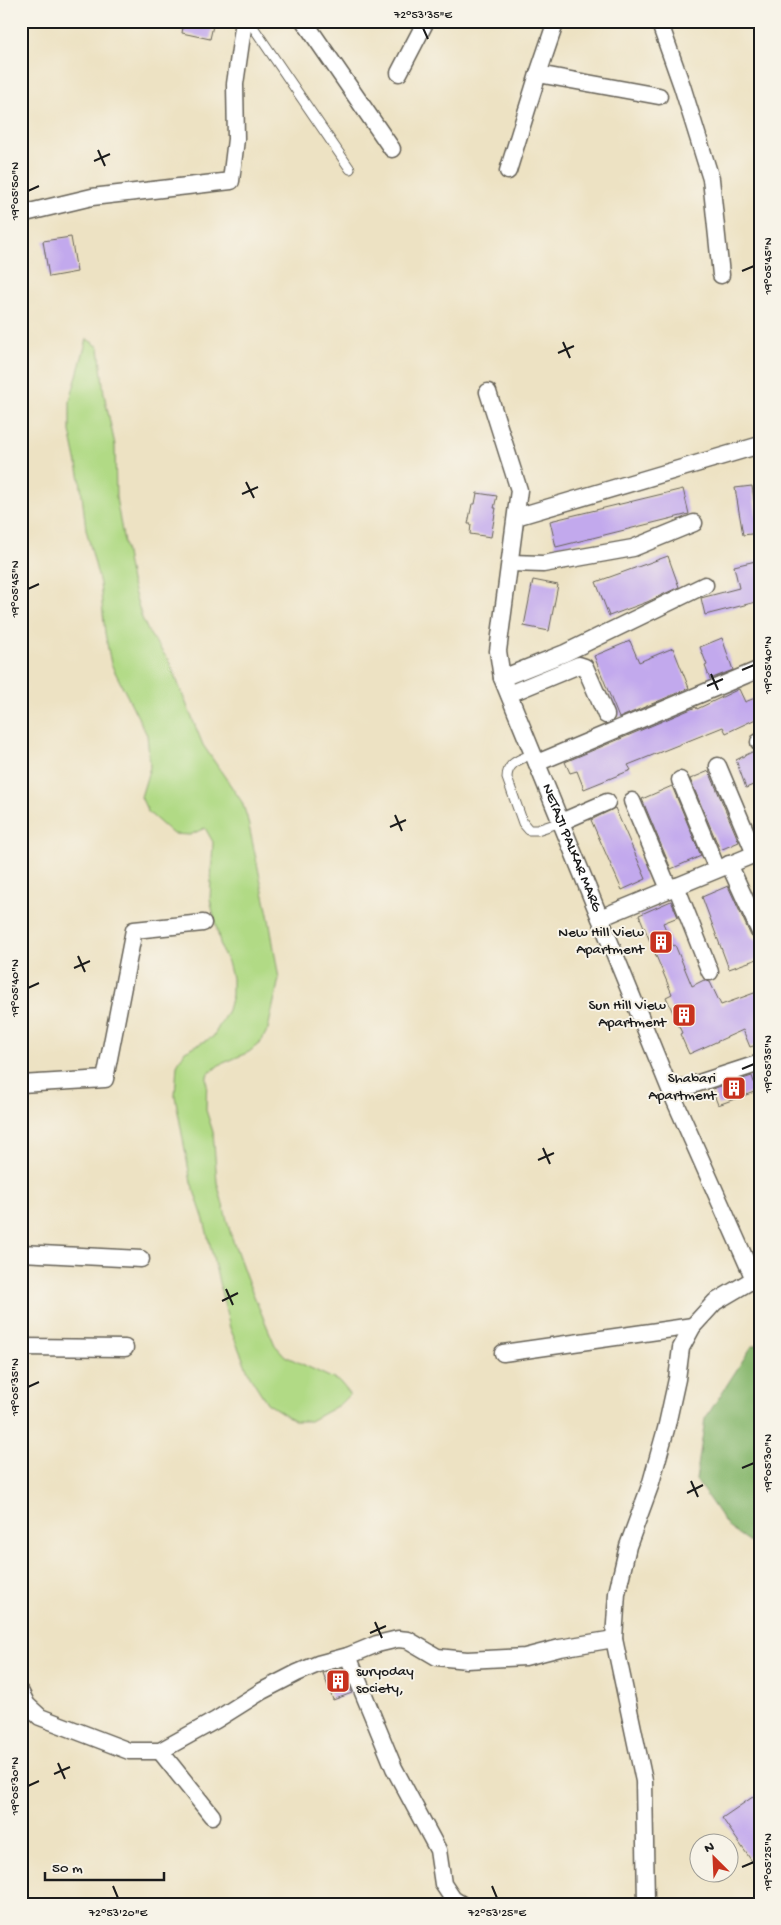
<svg xmlns="http://www.w3.org/2000/svg" width="781" height="1925" viewBox="0 0 781 1925" font-family="'Gochi Hand',sans-serif">
	<rect width="100%" height="100%" fill="#f7f3e8"/>
	<filter id="ink" filterUnits="userSpaceOnUse"><feTurbulence type="fractalNoise" baseFrequency=".02" numOctaves="2"/><feDisplacementMap in="SourceGraphic" scale="10" xChannelSelector="R" yChannelSelector="G"/><feConvolveMatrix kernelMatrix="1 2 1 2 8 2 1 2 1" color-interpolation-filters="sRGB"/></filter>
	<filter id="wash" filterUnits="userSpaceOnUse"><feTurbulence type="fractalNoise" baseFrequency=".0096" numOctaves="4" result="noise"/><feDisplacementMap in="SourceGraphic" scale="20" xChannelSelector="R" yChannelSelector="G"/><feGaussianBlur stdDeviation="1.12" result="paint"/><feColorMatrix in="noise" values="0 0 0 0 0 0 0 0 0 0 0 0 0 0 0 0 0 1.4 0 .05"/><feComposite in="paint" operator="in"/></filter>
	<g filter="url(#wash)">
		<rect width="100%" height="100%" fill="#ede2c3"/>
		<!-- green -->
		<polygon fill="#b1da85" stroke="#667b50" points="87,339 99,347 104,394 115,445 116,498 131,581 142,618 149,633 169,661 203,745 242,802 247,817 269,919 279,979 268,1029 261,1042 249,1052 219,1065 207,1075 206,1110 213,1132 217,1182 231,1235 248,1282 275,1345 285,1356 340,1382 350,1394 339,1405 310,1421 295,1421 267,1403 250,1376 230,1328 204,1220 191,1182 175,1096 177,1065 185,1051 213,1037 228,1010 232,995 232,978 228,962 222,952 210,899 213,842 205,828 190,835 173,834 148,812 141,797 150,767 147,735 111,664 105,633 100,584 86,529 80,479 70,431 70,401"/>
		<!-- forest -->
		<polygon fill="#8cba72" stroke="#546b47" points="760,1344 760,1549 729,1528 696,1480 705,1419 752,1346"/>
		<g id="blocks">
			<!-- building -->
			<g fill="#c2a9ed">
				<polygon points="184,21 214,21 210,39 182,33"/>
				<polygon points="71,237 77,272 49,277 43,241"/>
				<polygon points="752,486 759,533 743,535 735,488"/>
				<polygon points="683,489 689,514 556,547 550,521"/>
				<polygon points="477,493 497,496 494,508 496,508 491,537 470,534 471,524 468,524 472,504 475,504"/>
				<polygon points="668,556 679,587 647,602 609,616 596,582"/>
				<polygon points="760,560 760,601 705,615 701,598 739,588 734,566"/>
				<polygon points="533,580 558,585 549,631 524,626"/>
				<polygon points="722,638 733,670 710,679 705,666 707,665 700,647"/>
				<polygon points="630,641 639,662 673,648 689,688 619,718 594,656"/>
				<polygon points="739,689 745,702 760,696 760,717 726,733 723,727 628,765 631,770 584,789 577,771 570,773 565,762 696,707 697,709"/>
				<polygon points="754,751 760,752 760,782 746,788 736,760"/>
				<polygon points="709,771 739,842 720,850 690,779"/>
				<polygon points="672,786 701,856 671,869 642,799"/>
				<polygon points="615,808 646,879 622,890 591,820"/>
				<polygon points="728,886 751,936 755,940 760,942 760,958 729,969 702,897"/>
				<polygon points="671,901 678,917 663,923 673,946 675,945 692,986 704,980 710,982 721,1005 757,992 760,999 760,1044 750,1047 743,1030 689,1054 680,1034 682,1033 666,997 672,994 639,915"/>
				<polygon points="752,1076 757,1091 718,1105 712,1089"/>
				<polygon points="342,1668 352,1693 333,1700 323,1673"/>
				<polygon points="760,1792 760,1873 722,1818"/>
			</g>
		</g>
	</g>
	<g filter="url(#ink)">
		<use href="#blocks" fill-opacity="0" stroke="#656156" stroke-width="1"/>
		<g fill="none" stroke-linecap="round" stroke-linejoin="round">
			<!-- lane casing -->
			<g stroke="#656156" stroke-width="11">
				<g id="lane">
					<polyline points="249,21 350,169"/>
					<path d="M533,754C521,759 507,762 507,778L523,823L529,830H537L561,822"/>
				</g>
			</g>
			<!-- street casing -->
			<g stroke="#656156" stroke-width="19">
				<g id="street">
					<polyline points="304,21 392,149"/>
					<polyline points="659,21 682,86 711,179 721,275"/>
					<polyline points="399,73 426,21"/>
					<polyline points="538,74 659,96"/>
					<polyline points="508,171 538,74 556,21"/>
					<polyline points="21,214 92,197 231,181 236,139 235,84 244,21"/>
					<path id="s1" d="M488,392L519,490L498,651L502,678L671,1092L754,1279L760,1285"/>
					<polyline points="516,517 760,445"/>
					<polyline points="510,563 543,564 633,548 694,523"/>
					<polyline points="502,678 565,653 705,585"/>
					<polyline points="509,694 579,665 585,667 606,715"/>
					<polyline points="759,742 760,742"/>
					<polyline points="537,763 760,669"/>
					<polyline points="718,766 755,854"/>
					<polyline points="680,780 717,869"/>
					<polyline points="632,801 669,889"/>
					<polyline points="561,822 607,802"/>
					<polyline points="729,864 760,932"/>
					<polyline points="676,886 710,972"/>
					<polyline points="600,918 760,852"/>
					<polyline points="21,1084 105,1079 134,930 203,923"/>
					<polyline points="671,1092 760,1063"/>
					<polyline points="21,1253 141,1259"/>
					<polyline points="21,1347 125,1348"/>
					<polyline points="503,1353 693,1326"/>
					<polyline points="348,1656 394,1768 438,1850 443,1884 453,1899 461,1904"/>
					<polyline points="21,1693 27,1705 40,1717 129,1751 160,1751 216,1720 262,1691 297,1673 318,1664 348,1656 377,1644 398,1639 408,1640 437,1657 467,1660 525,1657 560,1648 614,1639"/>
					<polyline points="160,1751 212,1816"/>
					<polyline points="646,1904 644,1781 614,1639 617,1593 628,1546 650,1486 666,1429 677,1379 681,1348 693,1326 715,1302 754,1279"/>
				</g>
			</g>
			<!-- lane -->
			<use href="#lane" stroke="#fff" stroke-width="9"/>
			<!-- street -->
			<use href="#street" stroke="#fff" stroke-width="16"/>
		</g>
	</g>
	<!-- ticks -->
	<path fill="none" stroke="#1c1c1c" stroke-width="2" d="M423,28L428,39M98,150L105,166M94,161L110,154M28,191L39,186M742,271L754,266M563,342L570,358M558,353L574,346M246,482L254,498M242,494L258,487M28,589L39,584M742,670L754,665M711,674L718,690M707,686L723,679M395,815L402,831M390,827L406,820M78,956L85,972M74,968L90,961M28,988L39,983M742,1069L754,1064M543,1148L550,1164M538,1160L554,1153M226,1289L233,1305M222,1301L238,1293M28,1387L39,1382M742,1468L754,1463M691,1481L698,1497M687,1493L703,1485M375,1622L382,1638M370,1633L386,1626M58,1763L65,1779M54,1774L70,1767M28,1786L39,1781M742,1867L754,1862M113,1886L118,1898M492,1886L497,1898"/>
	<!-- icons -->
	<defs>
		<g id="building-square" transform="scale(1.25)"><rect x="-9" y="-9" width="18" height="18" rx="4" fill="#c8321e" stroke="#f7f3e8"/><path d="M-4-6H4V6H1V3H-1V6H-4ZM-2.5-4.3h1.7v1.8h-1.7ZM.8-4.3h1.7v1.8H.8ZM-2.5-1h1.7V.8h-1.7ZM.8-1h1.7V.8H.8Z" fill="#fff"/></g>
	</defs>
	<g fill-rule="evenodd">
		<use href="#building-square" x="661" y="942"/>
		<use href="#building-square" x="684" y="1015"/>
		<use href="#building-square" x="734" y="1088"/>
		<use href="#building-square" x="338" y="1681"/>
	</g>
	<g text-anchor="middle" dominant-baseline="central" stroke-width="4" stroke-linejoin="round" paint-order="stroke">
		<!-- street labels -->
		<g font-size="15" fill="#1c1c1c" stroke="#f7f3e8">
			<text stroke="none"><textPath href="#s1" startOffset="476">NETAJI PALKAR MARG</textPath></text>
		</g>
		<!-- poi labels -->
		<g font-size="15" fill="#1c1c1c" stroke="#f7f3e8" text-anchor="end">
			<text x="644" y="933">New Hill View<tspan x="644" dy="17">Apartment</tspan></text>
			<text x="666" y="1006">Sun Hill View<tspan x="666" dy="17">Apartment</tspan></text>
			<text x="716" y="1079">Shabari<tspan x="716" dy="17">Apartment</tspan></text>
			<text x="356" y="1672" text-anchor="start">suryoday<tspan x="356" dy="17">society,</tspan></text>
		</g>
	</g>
	<!-- margin -->
	<rect width="781" height="1925" fill="none" stroke="#f7f3e8" stroke-width="55"/>
	<!-- north arrow -->
	<g transform="translate(714 1858) rotate(336)"><circle r="24" fill="#f7f3e8" stroke="#9f9d96"/>
	<path d="M0-4L9 19L0 12L-9 19Z" fill="#c8321e"/>
	<text y="-8" font-size="14" font-weight="bold" text-anchor="middle" fill="#1c1c1c">N</text>
	</g>
	<!-- scale -->
	<path d="M45 1872v8h119v-8" fill="none" stroke="#1c1c1c" stroke-width="2.5"/>
	<text x="52" y="1872" font-size="15" fill="#1c1c1c" stroke="#f7f3e8" stroke-width="4" paint-order="stroke">50 m</text>
	<rect x="28" y="28" width="726" height="1870" fill="none" stroke="#1c1c1c" stroke-width="2"/>
	<g font-size="12" text-anchor="middle" fill="#1c1c1c">
		<text x="423" y="18">72°53'35"E</text>
		<text transform="translate(14 191) rotate(-90)" y="4">19°05'50"N</text>
		<text transform="translate(767 266) rotate(-90)" y="4">19°05'45"N</text>
		<text transform="translate(14 589) rotate(-90)" y="4">19°05'45"N</text>
		<text transform="translate(767 665) rotate(-90)" y="4">19°05'40"N</text>
		<text transform="translate(14 988) rotate(-90)" y="4">19°05'40"N</text>
		<text transform="translate(767 1064) rotate(-90)" y="4">19°05'35"N</text>
		<text transform="translate(14 1387) rotate(-90)" y="4">19°05'35"N</text>
		<text transform="translate(767 1463) rotate(-90)" y="4">19°05'30"N</text>
		<text transform="translate(14 1786) rotate(-90)" y="4">19°05'30"N</text>
		<text transform="translate(767 1862) rotate(-90)" y="4">19°05'25"N</text>
		<text x="118" y="1916">72°53'20"E</text>
		<text x="497" y="1916">72°53'25"E</text>
	</g>
</svg>
